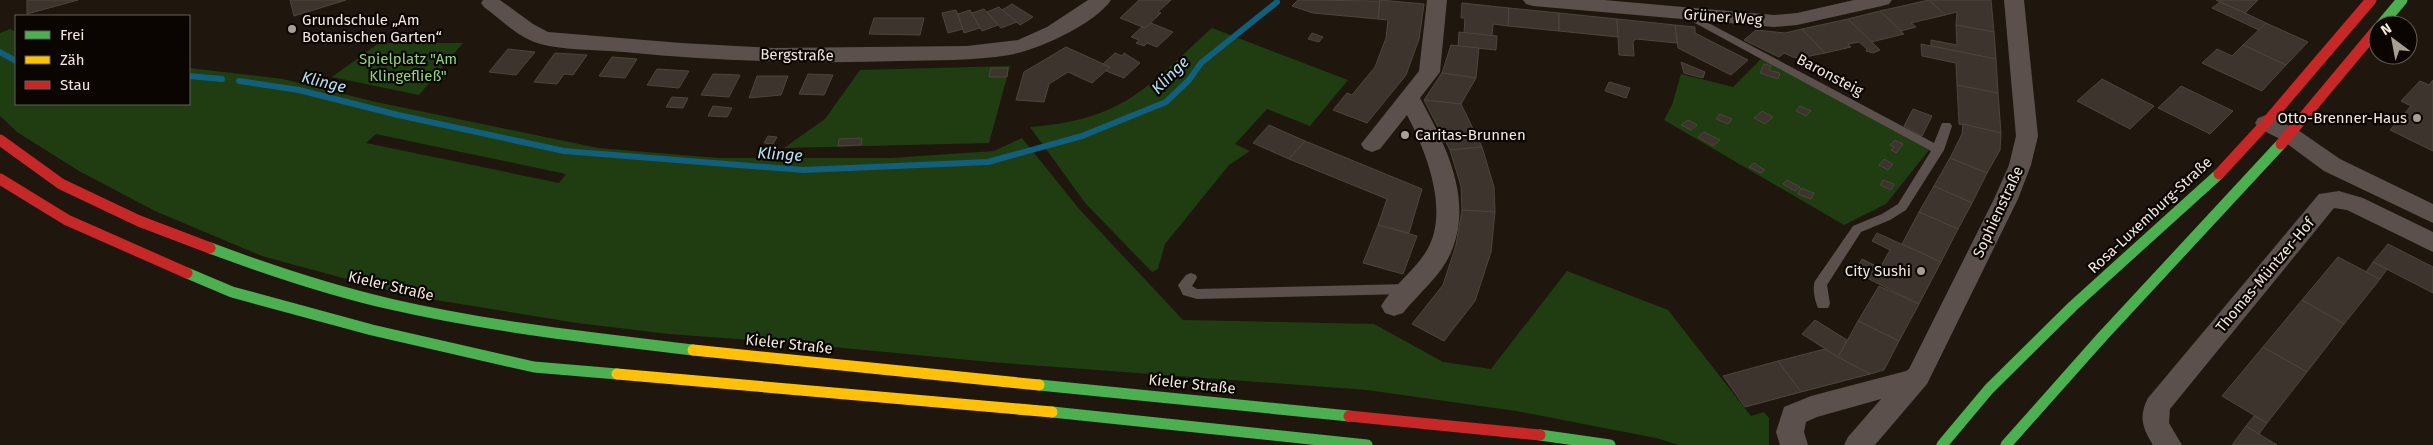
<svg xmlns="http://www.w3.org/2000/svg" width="2433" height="445" viewBox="0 0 2433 445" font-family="'Fira Sans',sans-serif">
	<rect width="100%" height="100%" fill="#1f170d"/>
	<!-- green -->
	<g fill="#1f3d11" fill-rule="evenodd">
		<path d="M1212,28L1348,80L1310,126L1267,109L1235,144L1250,151L1229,165L1165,244L1158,269L1152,272L1086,204L1030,127C1055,125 1081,121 1105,111C1146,95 1179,57 1212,28Z"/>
		<path d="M10,29L16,32V104H189V68L283,79L376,102L598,148L718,158H891L994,151L1022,138L1080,210L1183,320L1374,324L1443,362L1491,369L1567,271L1668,310L1751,416L1764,412L1769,418V445H1679L1656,438L1516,411L1367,390L990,362L791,343L669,334L577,323L405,295L262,256L155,211L79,171L17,132L0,116V33ZM376,134L566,174L559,183L366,143Z"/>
		<polygon points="379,43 463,43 419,95 332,77"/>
		<polygon points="1762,58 1929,150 1886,204 1844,225 1664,120 1672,105 1681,74 1733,87"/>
		<polygon points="1010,66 989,143 784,148 825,119 860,70"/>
	</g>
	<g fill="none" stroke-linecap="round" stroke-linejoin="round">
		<!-- stream -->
		<g stroke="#105f7c" stroke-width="6">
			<polyline points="0,52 16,61"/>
			<polyline points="189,76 222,79"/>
			<polyline points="239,81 299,90 398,115 564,151 803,170 988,162 1082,136 1166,102 1189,80 1201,63 1277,2"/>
		</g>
	</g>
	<!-- building -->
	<g fill="#3d342d" stroke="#4d463d">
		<polygon points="27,0 78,0 27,14"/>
		<polygon points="290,0 346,0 294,16"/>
		<polygon points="1139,0 1171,0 1158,12 1161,13 1145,28 1120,18"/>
		<polygon points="1298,0 1380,1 1378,19 1313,13 1292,6"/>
		<polygon points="1380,0 1424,4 1419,39 1406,75 1367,123 1333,110 1347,93 1352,95 1375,67 1386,38 1388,20 1378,19"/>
		<polygon points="1929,0 1991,0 1994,32 1956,25 1957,12 1945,15"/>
		<polygon points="1929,0 1945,15 1911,23 1916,27 1901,31 1880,11"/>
		<polygon points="2216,0 2258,0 2245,13"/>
		<polygon points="2220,2 2245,13 2266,23 2259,30 2212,8"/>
		<polygon points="1462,3 1509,8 1508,26 1493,24 1492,36 1464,33 1465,18 1461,18"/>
		<polygon points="1012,4 1033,17 1020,25 1002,10"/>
		<polygon points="999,7 1002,10 1017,22 1001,28 987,12"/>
		<polygon points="1509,8 1559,13 1559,31 1508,26"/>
		<polygon points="984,9 998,25 982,31 972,13"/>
		<polygon points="956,10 963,29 948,33 942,13"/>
		<polygon points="970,10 980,28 964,33 958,14"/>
		<polygon points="1880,11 1904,34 1871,42 1848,19"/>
		<polygon points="1559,13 1617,19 1618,37 1559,31"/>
		<polygon points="874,18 924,18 920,35 869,34"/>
		<polygon points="1617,19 1675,25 1677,43 1636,39 1633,41 1634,56 1619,55"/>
		<polygon points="1848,19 1880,50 1873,53 1866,51 1867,49 1859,42 1848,44 1851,47 1825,53 1802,29"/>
		<polygon points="1151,23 1173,32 1157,47 1147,43 1144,46 1136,43 1139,40 1131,37 1142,27 1145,28"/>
		<polygon points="2266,23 2308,42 2286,65 2243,45"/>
		<polygon points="1675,25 1695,27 1695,33 1748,60 1731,75 1678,48"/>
		<polygon points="1956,25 1994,32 1996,59 1931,46 1931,40 1957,45"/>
		<polygon points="1802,29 1825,53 1805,57 1805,59 1793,57 1784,53 1779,57 1744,40 1756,30 1785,33"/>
		<polygon points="1459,32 1497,36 1496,50 1458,46"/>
		<polygon points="1312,33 1323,37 1319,42 1308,39"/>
		<polygon points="1921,44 1996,59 1998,93 1957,85 1956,63 1922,56"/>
		<polygon points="1451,45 1479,48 1476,78 1442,73"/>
		<polygon points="2243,45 2286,65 2262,91 2202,63 2217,49 2232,56"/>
		<polygon points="1066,47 1110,67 1092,83 1068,72 1049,84 1044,102 1016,100 1024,72"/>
		<polygon points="508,49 535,52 516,75 489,72"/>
		<polygon points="555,53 587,55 573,75 564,74 557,84 534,82"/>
		<polygon points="1115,53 1122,56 1124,53 1140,63 1124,78 1106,71 1110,67 1103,64"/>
		<polygon points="612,57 637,59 625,78 599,76"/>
		<polygon points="1681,62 1705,72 1703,78 1684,73"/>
		<polygon points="1764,64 1771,66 1769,70 1780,73 1778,79 1760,73"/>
		<polygon points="991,68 1008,68 1007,77 989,77"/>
		<polygon points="657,69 689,71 679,88 647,85"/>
		<polygon points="1442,73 1476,78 1461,104 1424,100"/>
		<polygon points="713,74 740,75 729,97 701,95"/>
		<polygon points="808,74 833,75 824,95 799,94"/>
		<polygon points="757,76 788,76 781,95 749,98"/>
		<polygon points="2102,79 2154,106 2130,129 2077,101"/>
		<polygon points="2433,80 2433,151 2390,130 2411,106 2401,101 2420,81 2429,85"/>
		<polygon points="1609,82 1630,88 1626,98 1605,91"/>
		<polygon points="1957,85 1998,93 2001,133 1959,124"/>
		<polygon points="2181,86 2233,111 2210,134 2158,108"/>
		<polygon points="672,97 688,98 683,108 666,107"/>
		<polygon points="1424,100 1461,104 1482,147 1450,150"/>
		<polygon points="713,106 732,108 727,117 708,116"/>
		<polygon points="1800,106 1811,111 1806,116 1796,111"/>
		<polygon points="1913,109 1932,116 1922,136 1904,126"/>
		<polygon points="1762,111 1773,117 1765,124 1754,118"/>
		<polygon points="1720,114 1732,119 1728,124 1716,119"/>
		<polygon points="1688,120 1697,125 1691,130 1681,125"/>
		<polygon points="1963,124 2001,133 2000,150 1987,173 1950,158 1962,134"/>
		<polygon points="1269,125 1305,141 1289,159 1253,143"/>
		<polygon points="1704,132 1720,140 1713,146 1698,137"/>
		<polygon points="768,136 777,137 773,144 764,143"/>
		<polygon points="862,138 861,145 838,146 839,139"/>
		<polygon points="1895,140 1903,144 1896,153 1891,150 1894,147 1890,145"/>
		<polygon points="1305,141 1422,189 1409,233 1378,225 1387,199 1289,159"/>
		<polygon points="1482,147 1494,187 1495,212 1462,210 1461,186 1450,150"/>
		<polygon points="1950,158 1987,173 1972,203 1934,186"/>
		<polygon points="1884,159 1893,164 1888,170 1879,165"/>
		<polygon points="1754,163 1765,170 1761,173 1749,167"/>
		<polygon points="1787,180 1800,187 1795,191 1783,184"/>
		<polygon points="1883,180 1894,184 1891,190 1880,185"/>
		<polygon points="1934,186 1972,203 1958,229 1919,212"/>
		<polygon points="1801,188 1814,193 1811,199 1798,194"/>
		<polygon points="1462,210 1495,212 1491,252 1475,301 1444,341 1412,324 1443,285 1456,245"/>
		<polygon points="1919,212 1958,229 1941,262 1902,244"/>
		<polygon points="1378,225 1417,236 1403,274 1363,263"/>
		<polygon points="1877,233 1941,262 1919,304 1855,272 1862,259 1880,268 1890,250 1872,241"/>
		<polygon points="2388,244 2433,267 2433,293 2373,262"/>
		<polygon points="2338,257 2380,279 2344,324 2302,300"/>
		<polygon points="2373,262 2387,269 2380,279 2366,272"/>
		<polygon points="1879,286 1919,304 1899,341 1858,321"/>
		<polygon points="2302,300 2344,324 2307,372 2263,347"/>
		<polygon points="1815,320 1847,340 1838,357 1802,334"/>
		<polygon points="1858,321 1899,341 1884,370 1870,374 1838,357"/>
		<polygon points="2263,347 2307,372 2267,423 2222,396"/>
		<polygon points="1825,349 1838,357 1870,374 1801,392 1778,361"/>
		<polygon points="1778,361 1801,392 1745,407 1723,376"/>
		<polygon points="2254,416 2267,423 2259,434 2246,426"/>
		<polygon points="2246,426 2259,434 2277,445 2232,445"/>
	</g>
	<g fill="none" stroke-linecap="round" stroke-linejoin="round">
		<!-- lane -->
		<g fill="#5c504d" fill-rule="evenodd">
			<path d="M1686,11L1934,143L1942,123H1950L1952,126L1944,150L1906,210L1890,220L1861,232L1827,285L1830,304L1828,308H1818C1815,301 1812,288 1815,281L1853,226L1882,214L1898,204L1931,151L1682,16L1681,14Z"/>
			<polygon points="1191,273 1196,275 1197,278 1192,286 1197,289 1408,284 1413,285 1415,289 1413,293 1408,294 1197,299 1183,295 1178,285 1186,275"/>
		</g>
		<!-- street -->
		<g fill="#5c504d" fill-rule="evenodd">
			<path d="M483,0H500L533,24L548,32L681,43L773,48L967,46L1018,40L1047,27L1088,0H1111C1095,24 1038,50 1009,55C973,61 936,60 900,61C808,64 716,61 624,52C601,50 557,50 537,43C517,36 501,20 484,7L481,3Z"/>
			<path d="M1427,0H1447L1440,72L1420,98C1445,144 1473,197 1452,250C1443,274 1419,293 1403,313L1394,316L1385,313L1381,306C1393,285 1415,271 1427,250C1450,211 1426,151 1407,115L1380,149L1372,152L1364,149L1361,144L1419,71Z"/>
			<polygon points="1523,0 1604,0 1774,15 1797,13 1854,0 1892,0 1889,4 1882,6 1797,25 1774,27 1533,6 1526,4"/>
			<polygon points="2004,0 2024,0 2038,136 2031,165 2018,199 1931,376 1927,384 1875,445 1844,445 1848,437 1881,399 1817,417 1806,422 1804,432 1808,445 1780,445 1776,432 1784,407 1811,396 1906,371 1909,369 1994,199 2009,165 2016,136"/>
			<polygon points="2266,115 2298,130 2340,159 2433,204 2433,223 2324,171 2282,140 2258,128 2255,123 2258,118"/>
			<path d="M2339,191L2363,198L2433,232V252L2347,210L2334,208L2170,409L2169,423L2182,445H2153C2143,429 2138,417 2148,398L2319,194Z"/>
		</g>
		<!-- fast -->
		<g stroke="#4caf50" stroke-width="11">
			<polyline points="2381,25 2402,0"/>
			<path d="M210,248C269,270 329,290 390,304C490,327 592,338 693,350"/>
			<polyline points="187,273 232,292 372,330 534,367 617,374"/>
			<polyline points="1039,385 1349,416"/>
			<polyline points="1052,412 1367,445"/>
			<polyline points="1540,435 1610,445"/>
			<polyline points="1942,445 1989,389 2073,306 2219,174"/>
			<polyline points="2006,445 2102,337 2281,144"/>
		</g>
		<!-- slow -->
		<g stroke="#ffc107" stroke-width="11">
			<polyline points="693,350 1039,385"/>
			<polyline points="617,374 1052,412"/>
		</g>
		<!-- jam -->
		<g stroke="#c62828" stroke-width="11">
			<polyline points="0,140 61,184 139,221 210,248"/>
			<polyline points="2281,144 2378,28"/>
			<polyline points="2219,174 2266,123 2371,0"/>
			<polyline points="0,179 67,220 187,273"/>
			<polyline points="1349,416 1540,435"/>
		</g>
	</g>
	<!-- markers -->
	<g fill="#a89f94" stroke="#0a0501" stroke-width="2">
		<circle cx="292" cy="29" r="5"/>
		<circle cx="2417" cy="118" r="5"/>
		<circle cx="1405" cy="135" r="5"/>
		<circle cx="1921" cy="271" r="5"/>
	</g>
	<g text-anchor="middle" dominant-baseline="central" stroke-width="4.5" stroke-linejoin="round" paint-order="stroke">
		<!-- street labels -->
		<g font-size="15" fill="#f2e8dc" stroke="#0a0501">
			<text transform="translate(1723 17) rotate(4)">Grüner Weg</text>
			<text transform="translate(797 55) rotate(1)">Bergstraße</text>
			<text transform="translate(1830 75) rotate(28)">Baronsteig</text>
			<text transform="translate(1998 212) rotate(-65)">Sophienstraße</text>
			<text transform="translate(2150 215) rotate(-43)">Rosa-Luxemburg-Straße</text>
			<text transform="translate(2265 275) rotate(-50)">Thomas-Müntzer-Hof</text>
			<text transform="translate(391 286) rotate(13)">Kieler Straße</text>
			<text transform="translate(789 344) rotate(6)">Kieler Straße</text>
			<text transform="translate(1192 384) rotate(6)">Kieler Straße</text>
		</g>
		<!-- poi labels -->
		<g font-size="15" fill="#f2e8dc" stroke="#0a0501" text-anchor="start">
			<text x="302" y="20">Grundschule „Am<tspan x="302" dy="17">Botanischen Garten“</tspan></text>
			<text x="2407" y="118" text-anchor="end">Otto-Brenner-Haus</text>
			<text x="1415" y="135">Caritas-Brunnen</text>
			<text x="1911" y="271" text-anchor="end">City Sushi</text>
		</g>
		<!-- park labels -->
		<g font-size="15" fill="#8fd679" stroke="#0a0501">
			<text x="408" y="59">Spielplatz "Am<tspan x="408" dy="17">Klingefließ"</tspan></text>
		</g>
		<!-- water labels -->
		<g font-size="16" font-style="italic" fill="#b4e2f9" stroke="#0a0501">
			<text transform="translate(1170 75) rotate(-45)">Klinge</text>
			<text transform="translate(324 82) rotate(14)">Klinge</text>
			<text transform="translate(780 154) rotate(4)">Klinge</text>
		</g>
	</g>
	<!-- legend -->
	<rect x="15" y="15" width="175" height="90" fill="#0a0501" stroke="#676059"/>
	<rect x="25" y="31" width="25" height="8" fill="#4caf50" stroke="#676059"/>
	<text x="60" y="40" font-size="15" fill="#f2e8dc">Frei</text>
	<rect x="25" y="56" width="25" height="8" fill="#ffc107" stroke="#676059"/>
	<text x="60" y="65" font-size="15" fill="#f2e8dc">Zäh</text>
	<rect x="25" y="81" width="25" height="8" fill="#c62828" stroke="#676059"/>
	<text x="60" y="90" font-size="15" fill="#f2e8dc">Stau</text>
	<!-- north arrow -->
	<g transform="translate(2393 40) rotate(328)"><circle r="24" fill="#0a0501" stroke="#676059"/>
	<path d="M0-4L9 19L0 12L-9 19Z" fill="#a89f94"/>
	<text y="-8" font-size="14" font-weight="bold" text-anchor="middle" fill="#f2e8dc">N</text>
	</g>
</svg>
